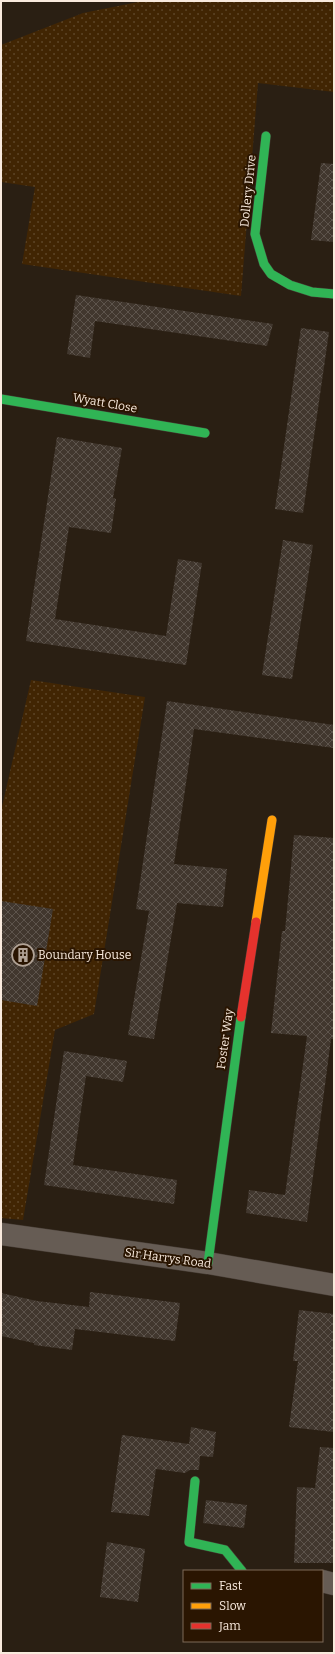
<svg xmlns="http://www.w3.org/2000/svg" width="335" height="1654" viewBox="0 0 335 1654" font-family="Bitter,serif">
	<defs>
		<pattern id="grass-dots" width="8" height="8" patternUnits="userSpaceOnUse"><rect width="8" height="8" fill="#412503"/><path d="M2 2h.1M6 6h.1" fill="none" stroke="#5d4527" stroke-width="1.8" stroke-linecap="round"/></pattern>
		<pattern id="building-cross-hatch" width="8" height="8" patternUnits="userSpaceOnUse"><rect width="8" height="8" fill="#41372e"/><path d="M0 0l8 8M0 8l8-8" fill="none" stroke="#5d544c"/></pattern>
	</defs>
	<rect width="100%" height="100%" fill="#2a1f13"/>
	<!-- grass -->
	<g fill="url(#grass-dots)">
		<polygon points="143,1 334,1 334,92 258,83 241,296 22,264 35,187 1,182 1,45 83,13"/>
		<polygon points="31,680 145,697 94,1014 55,1030 23,1220 1,1218 1,811"/>
	</g>
	<!-- building -->
	<g fill="url(#building-cross-hatch)">
		<polygon points="321,163 334,164 334,242 311,240"/>
		<polygon points="76,295 273,324 267,346 95,321 90,358 67,354"/>
		<polygon points="301,328 329,332 303,513 275,509"/>
		<polygon points="57,437 122,448 113,498 116,499 111,533 69,527 55,619 166,636 178,559 202,563 186,665 26,641"/>
		<polygon points="283,540 313,545 292,679 262,675"/>
		<polygon points="167,701 334,725 334,748 194,729 174,864 227,869 223,907 177,903 154,1039 128,1035 149,911 136,909"/>
		<polygon points="294,835 334,838 334,1039 331,1039 307,1222 246,1213 249,1190 285,1195 307,1036 271,1033 282,931 285,931"/>
		<polygon points="1,901 53,909 37,1006 1,1000"/>
		<polygon points="64,1051 127,1061 123,1082 86,1076 73,1165 177,1180 174,1204 44,1185"/>
		<polygon points="90,1292 180,1303 175,1341 75,1329 72,1350 34,1345 34,1343 1,1336 1,1293 37,1301 89,1307"/>
		<polygon points="299,1310 334,1314 334,1432 289,1427 298,1361 293,1361"/>
		<polygon points="191,1427 216,1432 213,1457 200,1456 199,1470 190,1470 185,1473 156,1469 149,1516 111,1512 122,1435 189,1444"/>
		<polygon points="320,1447 334,1448 334,1563 294,1563 297,1487 315,1488"/>
		<polygon points="206,1500 247,1505 244,1528 203,1523"/>
		<polygon points="107,1542 145,1549 138,1602 100,1597"/>
	</g>
	<g fill="none" stroke-linecap="round" stroke-linejoin="round">
		<!-- street casing -->
		<g stroke="#453b33" stroke-width="23">
			<g id="street">
				<polyline points="1,1234 208,1263 334,1285"/>
				<polyline points="322,1581 334,1584"/>
			</g>
		</g>
		<!-- fast casing -->
		<g stroke="#453b33" stroke-width="10">
			<g id="fast">
				<polyline points="266,136 255,234 264,264 271,274 290,285 312,292 334,294"/>
				<polyline points="1,399 205,433"/>
				<polyline points="208,1263 241,1017"/>
				<polyline points="195,1481 189,1542 225,1550 242,1571"/>
			</g>
		</g>
		<!-- slow casing -->
		<g stroke="#453b33" stroke-width="10">
			<polyline id="slow" points="256,922 272,820"/>
		</g>
		<!-- jam casing -->
		<g stroke="#453b33" stroke-width="10">
			<polyline id="jam" points="241,1017 256,922"/>
		</g>
		<!-- street -->
		<use href="#street" stroke="#665c54" stroke-width="22"/>
		<!-- fast -->
		<use href="#fast" stroke="#30b455" stroke-width="9"/>
		<!-- slow -->
		<use href="#slow" stroke="#ff9f0a" stroke-width="9"/>
		<!-- jam -->
		<use href="#jam" stroke="#e5322d" stroke-width="9"/>
	</g>
	<!-- icons -->
	<defs>
		<g id="building-ring" transform="scale(1.15)"><circle r="9.5" fill="#2a1501" stroke="#b1a396" stroke-width="1.5"/><path d="M-4-6H4V6H1V3H-1V6H-4ZM-2.5-4.3h1.7v1.8h-1.7ZM.8-4.3h1.7v1.8H.8ZM-2.5-1h1.7V.8h-1.7ZM.8-1h1.7V.8H.8Z" fill="#b1a396"/></g>
	</defs>
	<g fill-rule="evenodd">
		<use href="#building-ring" x="23" y="955"/>
	</g>
	<g text-anchor="middle" dominant-baseline="central" stroke-width="4" stroke-linejoin="round" paint-order="stroke">
		<!-- street labels -->
		<g font-size="12" fill="#f9eadd" stroke="#2a1501">
			<text transform="translate(248 191) rotate(-84)">Dollery Drive</text>
			<text transform="translate(105 403) rotate(10)">Wyatt Close</text>
			<text transform="translate(225 1039) rotate(-82)">Foster Way</text>
			<text transform="translate(168 1258) rotate(8)">Sir Harrys Road</text>
		</g>
		<!-- poi labels -->
		<g font-size="12" fill="#f9eadd" stroke="#2a1501" text-anchor="start">
			<text x="38" y="955">Boundary House</text>
		</g>
	</g>
	<!-- border -->
	<rect width="335" height="1654" fill="none" stroke="#f9eadd" stroke-width="4"/>
	<!-- legend -->
	<rect x="183" y="1570" width="140" height="72" fill="#2a1501" stroke="#7d6a59"/>
	<rect x="191" y="1583" width="20" height="6" fill="#30b455" stroke="#7d6a59"/>
	<text x="219" y="1590" font-size="12" fill="#f9eadd">Fast</text>
	<rect x="191" y="1603" width="20" height="6" fill="#ff9f0a" stroke="#7d6a59"/>
	<text x="219" y="1610" font-size="12" fill="#f9eadd">Slow</text>
	<rect x="191" y="1623" width="20" height="6" fill="#e5322d" stroke="#7d6a59"/>
	<text x="219" y="1630" font-size="12" fill="#f9eadd">Jam</text>
</svg>
